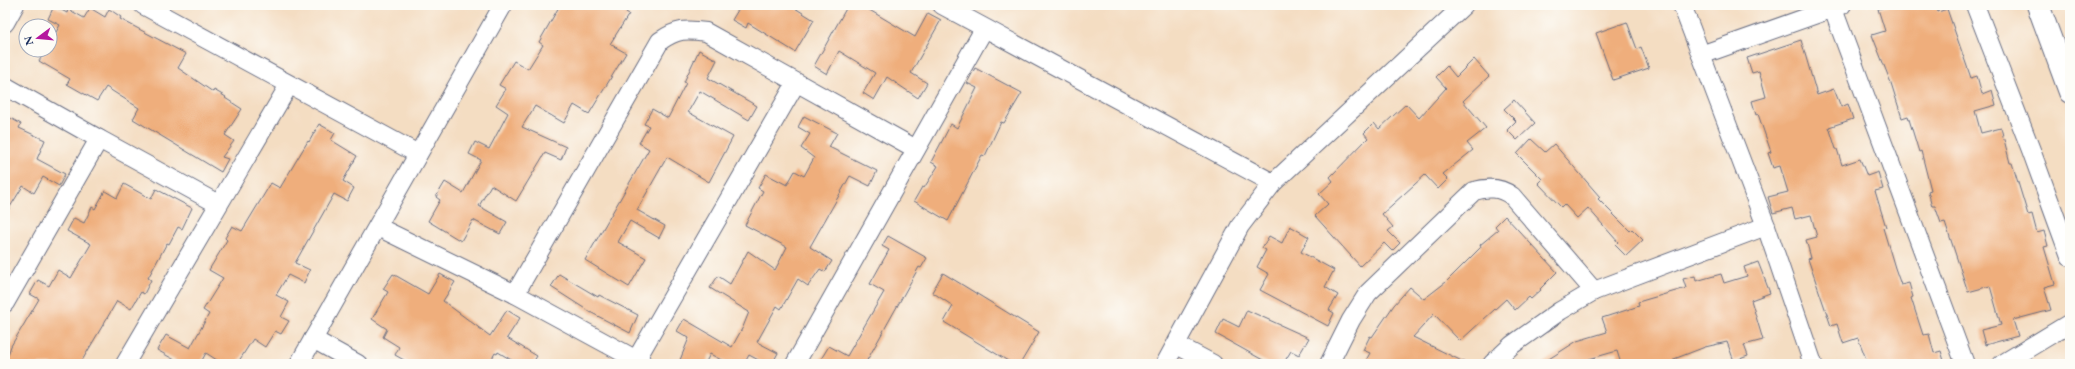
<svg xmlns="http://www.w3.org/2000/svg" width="2075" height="369" viewBox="0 0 2075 369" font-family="'EB Garamond',serif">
	<rect width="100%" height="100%" fill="#fdfcf7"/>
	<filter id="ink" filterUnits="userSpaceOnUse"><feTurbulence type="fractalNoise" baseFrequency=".025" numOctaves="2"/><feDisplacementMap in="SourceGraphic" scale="8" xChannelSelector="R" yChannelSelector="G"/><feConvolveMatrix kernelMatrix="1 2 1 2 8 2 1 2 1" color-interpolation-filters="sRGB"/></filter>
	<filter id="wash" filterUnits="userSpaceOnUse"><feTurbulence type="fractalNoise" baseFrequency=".012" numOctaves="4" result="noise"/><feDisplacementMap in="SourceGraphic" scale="16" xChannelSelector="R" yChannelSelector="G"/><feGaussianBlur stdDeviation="0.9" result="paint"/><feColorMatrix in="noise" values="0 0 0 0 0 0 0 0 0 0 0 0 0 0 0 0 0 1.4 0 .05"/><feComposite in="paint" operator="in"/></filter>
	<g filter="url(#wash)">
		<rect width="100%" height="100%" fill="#f4ddc2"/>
		<g id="blocks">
			<!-- building -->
			<g fill="#efae7c">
				<polygon points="560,5 629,5 626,12 629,14 610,44 626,53 589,114 574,105 564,123 535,106 522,127 566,147 561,160 545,153 516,201 491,185 479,206 507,222 500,234 473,220 461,241 428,221 440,200 436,197 445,182 463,193 481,160 469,154 475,142 489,149 508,113 496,105 506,89 499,85 514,61 528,69 543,45 539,42"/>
				<polygon points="741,5 790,5 814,20 795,52 748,23 746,28 732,20"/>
				<polygon points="848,5 861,5 915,37 928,13 941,20 911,73 927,83 918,98 887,77 874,100 863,93 875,73 839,51 827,74 814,66"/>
				<polygon points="1891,5 1936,5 1938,12 1947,9 1971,78 1977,76 1982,94 1992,90 1996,105 1975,111 1981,133 2001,128 2010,163 2012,163 2028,215 2032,214 2037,233 2044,231 2048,246 2044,247 2055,284 2044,287 2051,310 2013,320 2018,336 1985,345 1981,330 2001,325 1990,286 1968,292 1945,222 1941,223 1935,206 1932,206 1928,191 1931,190 1921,151 1919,152 1908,116 1902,118 1891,83 1872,35 1885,31 1878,9"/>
				<polygon points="54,6 67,13 68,9 84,18 90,8 105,17 109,9 121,17 120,19 186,54 178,68 213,92 214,90 226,97 225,98 242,109 225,135 234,141 222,157 228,159 221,172 133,119 139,108 106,87 97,101 67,84 70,79 39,61 46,50 50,50 50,43 60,25 48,19"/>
				<polygon points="1627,22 1637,49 1641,47 1649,68 1613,80 1596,33"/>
				<polygon points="1801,40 1817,95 1834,89 1841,107 1848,104 1853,119 1829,127 1836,149 1837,149 1842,165 1860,159 1867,176 1878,172 1883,189 1875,191 1886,227 1883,228 1895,268 1901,285 1909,283 1913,297 1911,298 1923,335 1929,334 1934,353 1941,351 1945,364 1868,364 1858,338 1843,343 1837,324 1831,326 1808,259 1811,258 1806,240 1817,237 1811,215 1795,219 1792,208 1773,213 1768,197 1788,192 1780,166 1773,168 1768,153 1771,152 1758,114 1756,115 1752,101 1766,97 1759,71 1752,73 1747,58"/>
				<polygon points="699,50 717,60 708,78 757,106 749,120 700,91 688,112 733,137 709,182 667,157 637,210 665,226 659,238 630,221 618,242 646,258 629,287 585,260 649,149 639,143 649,126 644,124 652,109 668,118 686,83 684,82"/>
				<polygon points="1474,59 1489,76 1463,101 1486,128 1467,143 1473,150 1443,174 1448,179 1438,189 1425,175 1382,214 1393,227 1388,231 1400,243 1392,251 1384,243 1360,266 1315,216 1328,204 1319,194 1333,181 1330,177 1368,138 1364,133 1374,123 1379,129 1406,104 1419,118 1446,88 1436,77 1447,66 1456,77"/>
				<polygon points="975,68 1022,93 1004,123 1001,122 985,156 982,155 948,221 914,201 922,187 924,188 938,166 931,162 951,124 957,128 977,88 967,83"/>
				<polygon points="1514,100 1535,123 1517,140 1507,130 1516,121 1504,109"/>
				<polygon points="5,115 21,124 19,128 45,140 37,159 65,174 59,186 43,177 34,193 23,186 5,215"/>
				<polygon points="804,116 837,133 829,147 877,171 870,186 850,176 811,245 810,247 832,261 825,272 820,269 808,286 798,279 781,309 777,306 757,342 778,353 772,364 766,364 749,355 744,364 729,364 710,354 705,364 689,364 680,360 689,338 677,331 684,319 732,347 743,327 749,312 710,288 718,276 730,284 748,251 775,270 787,247 745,225 763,191 758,188 766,174 787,185 795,171 804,176 814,158 801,148 810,134 798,127"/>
				<polygon points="319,124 335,133 331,140 357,156 343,181 354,188 347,201 334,194 295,263 310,270 304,283 288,275 276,295 289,302 281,317 289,321 281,334 275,331 265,347 253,339 237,364 223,364 206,353 200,364 182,364 157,350 166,335 190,348 209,314 203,310 223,278 209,270 227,240 225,238 232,226 242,231 271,183 280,188 308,141 309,142"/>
				<polygon points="1531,139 1545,152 1554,144 1600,197 1598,199 1630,231 1632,229 1643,240 1626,256 1615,245 1618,242 1588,208 1577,218 1564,204 1561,207 1538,183 1542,179 1517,154"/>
				<polygon points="124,184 151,199 156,189 192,208 182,229 178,227 169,244 167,243 148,278 151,280 144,294 141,292 131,309 117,301 80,364 5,364 11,346 39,299 30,294 38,280 49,286 58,270 71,278 91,244 67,231 74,218 84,223 92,207 95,209 105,191 117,198"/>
				<polygon points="1505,216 1557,272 1540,289 1541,290 1531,299 1529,297 1515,310 1506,299 1460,341 1434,314 1413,337 1468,364 1364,364 1370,353 1363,350 1370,336 1372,337 1394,305 1410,287 1424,299 1446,282 1481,247 1480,245 1498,230 1495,226"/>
				<polygon points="1290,226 1309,237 1301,252 1334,270 1325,287 1338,295 1329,310 1334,313 1328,326 1260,290 1269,274 1257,267 1266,250 1262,248 1269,236 1282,243"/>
				<polygon points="888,236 927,258 921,268 919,267 865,364 818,364 829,346 847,356 884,292 870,284 889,250 882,246"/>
				<polygon points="1758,262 1770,293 1751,300 1763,340 1744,345 1748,356 1734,361 1727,342 1705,347 1674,359 1675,364 1621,364 1617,351 1589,359 1582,364 1541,364 1577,341 1607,332 1602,318 1639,306 1638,302 1686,288 1683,279 1695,276 1696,281 1721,274 1724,283 1747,276 1744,267"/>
				<polygon points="943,273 1039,332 1020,364 1013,364 944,322 953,306 932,292"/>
				<polygon points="393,274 428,294 440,274 455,282 443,301 490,336 507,310 520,318 507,338 537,356 532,364 518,364 498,352 497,354 495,353 489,364 411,364 395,355 399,347 383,337 387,329 372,319 388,292 383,289"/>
				<polygon points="559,274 598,297 599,295 638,315 630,333 590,312 551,287"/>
				<polygon points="1247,310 1309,338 1299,355 1291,351 1283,364 1270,364 1216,334 1223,319 1239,327"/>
			</g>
		</g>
	</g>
	<g filter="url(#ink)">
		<use href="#blocks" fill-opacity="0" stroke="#676c81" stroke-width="1"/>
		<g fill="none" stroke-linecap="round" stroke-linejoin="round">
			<!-- minor casing -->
			<g stroke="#676c81" stroke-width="20">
				<g id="minor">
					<polyline points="143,5 418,154"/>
					<polyline points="942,5 1273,183"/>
					<polyline points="1682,5 1766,226 1813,364"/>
					<polyline points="1975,5 2031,150 2070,257"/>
					<polyline points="1833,9 1965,364"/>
					<polyline points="5,23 15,5"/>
					<polyline points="1701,55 1842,5"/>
					<polyline points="5,86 99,139 5,303"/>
					<polyline points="99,139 218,204"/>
					<polyline points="378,227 515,294 644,364"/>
					<path d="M515,294L660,41C677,29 686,29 706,32L916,149"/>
					<polyline points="313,339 358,364"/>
					<polyline points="1177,345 1213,364"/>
					<polyline points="636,360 796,83"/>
					<polyline points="125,364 289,85"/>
					<polyline points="299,364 503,5"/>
					<polyline points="795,364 984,29"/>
					<polyline points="1165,364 1240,226 1273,183 1464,5"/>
					<path d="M1329,364L1351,320L1368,293L1474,191C1488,187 1500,187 1512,196L1594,291"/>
					<polyline points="1492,364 1512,345 1560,311 1594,291 1766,226"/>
					<polyline points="2002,364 2070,323"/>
				</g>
			</g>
			<!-- tertiary casing -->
			<g stroke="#676c81" stroke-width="24">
				<polyline id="tertiary" points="2038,5 2070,92"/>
			</g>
			<!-- minor -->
			<use href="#minor" stroke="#fff" stroke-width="18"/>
			<!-- tertiary -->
			<use href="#tertiary" stroke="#fff" stroke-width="22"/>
		</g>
	</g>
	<!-- margin -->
	<rect width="2075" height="369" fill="none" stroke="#fdfcf7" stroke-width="20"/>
	<!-- north arrow -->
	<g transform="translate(38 38) rotate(254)"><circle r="19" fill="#fdfcf7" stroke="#a3aaba"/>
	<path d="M0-3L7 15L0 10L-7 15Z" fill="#b5179e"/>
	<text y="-6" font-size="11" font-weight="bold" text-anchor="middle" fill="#1b2f5e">N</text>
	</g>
</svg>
